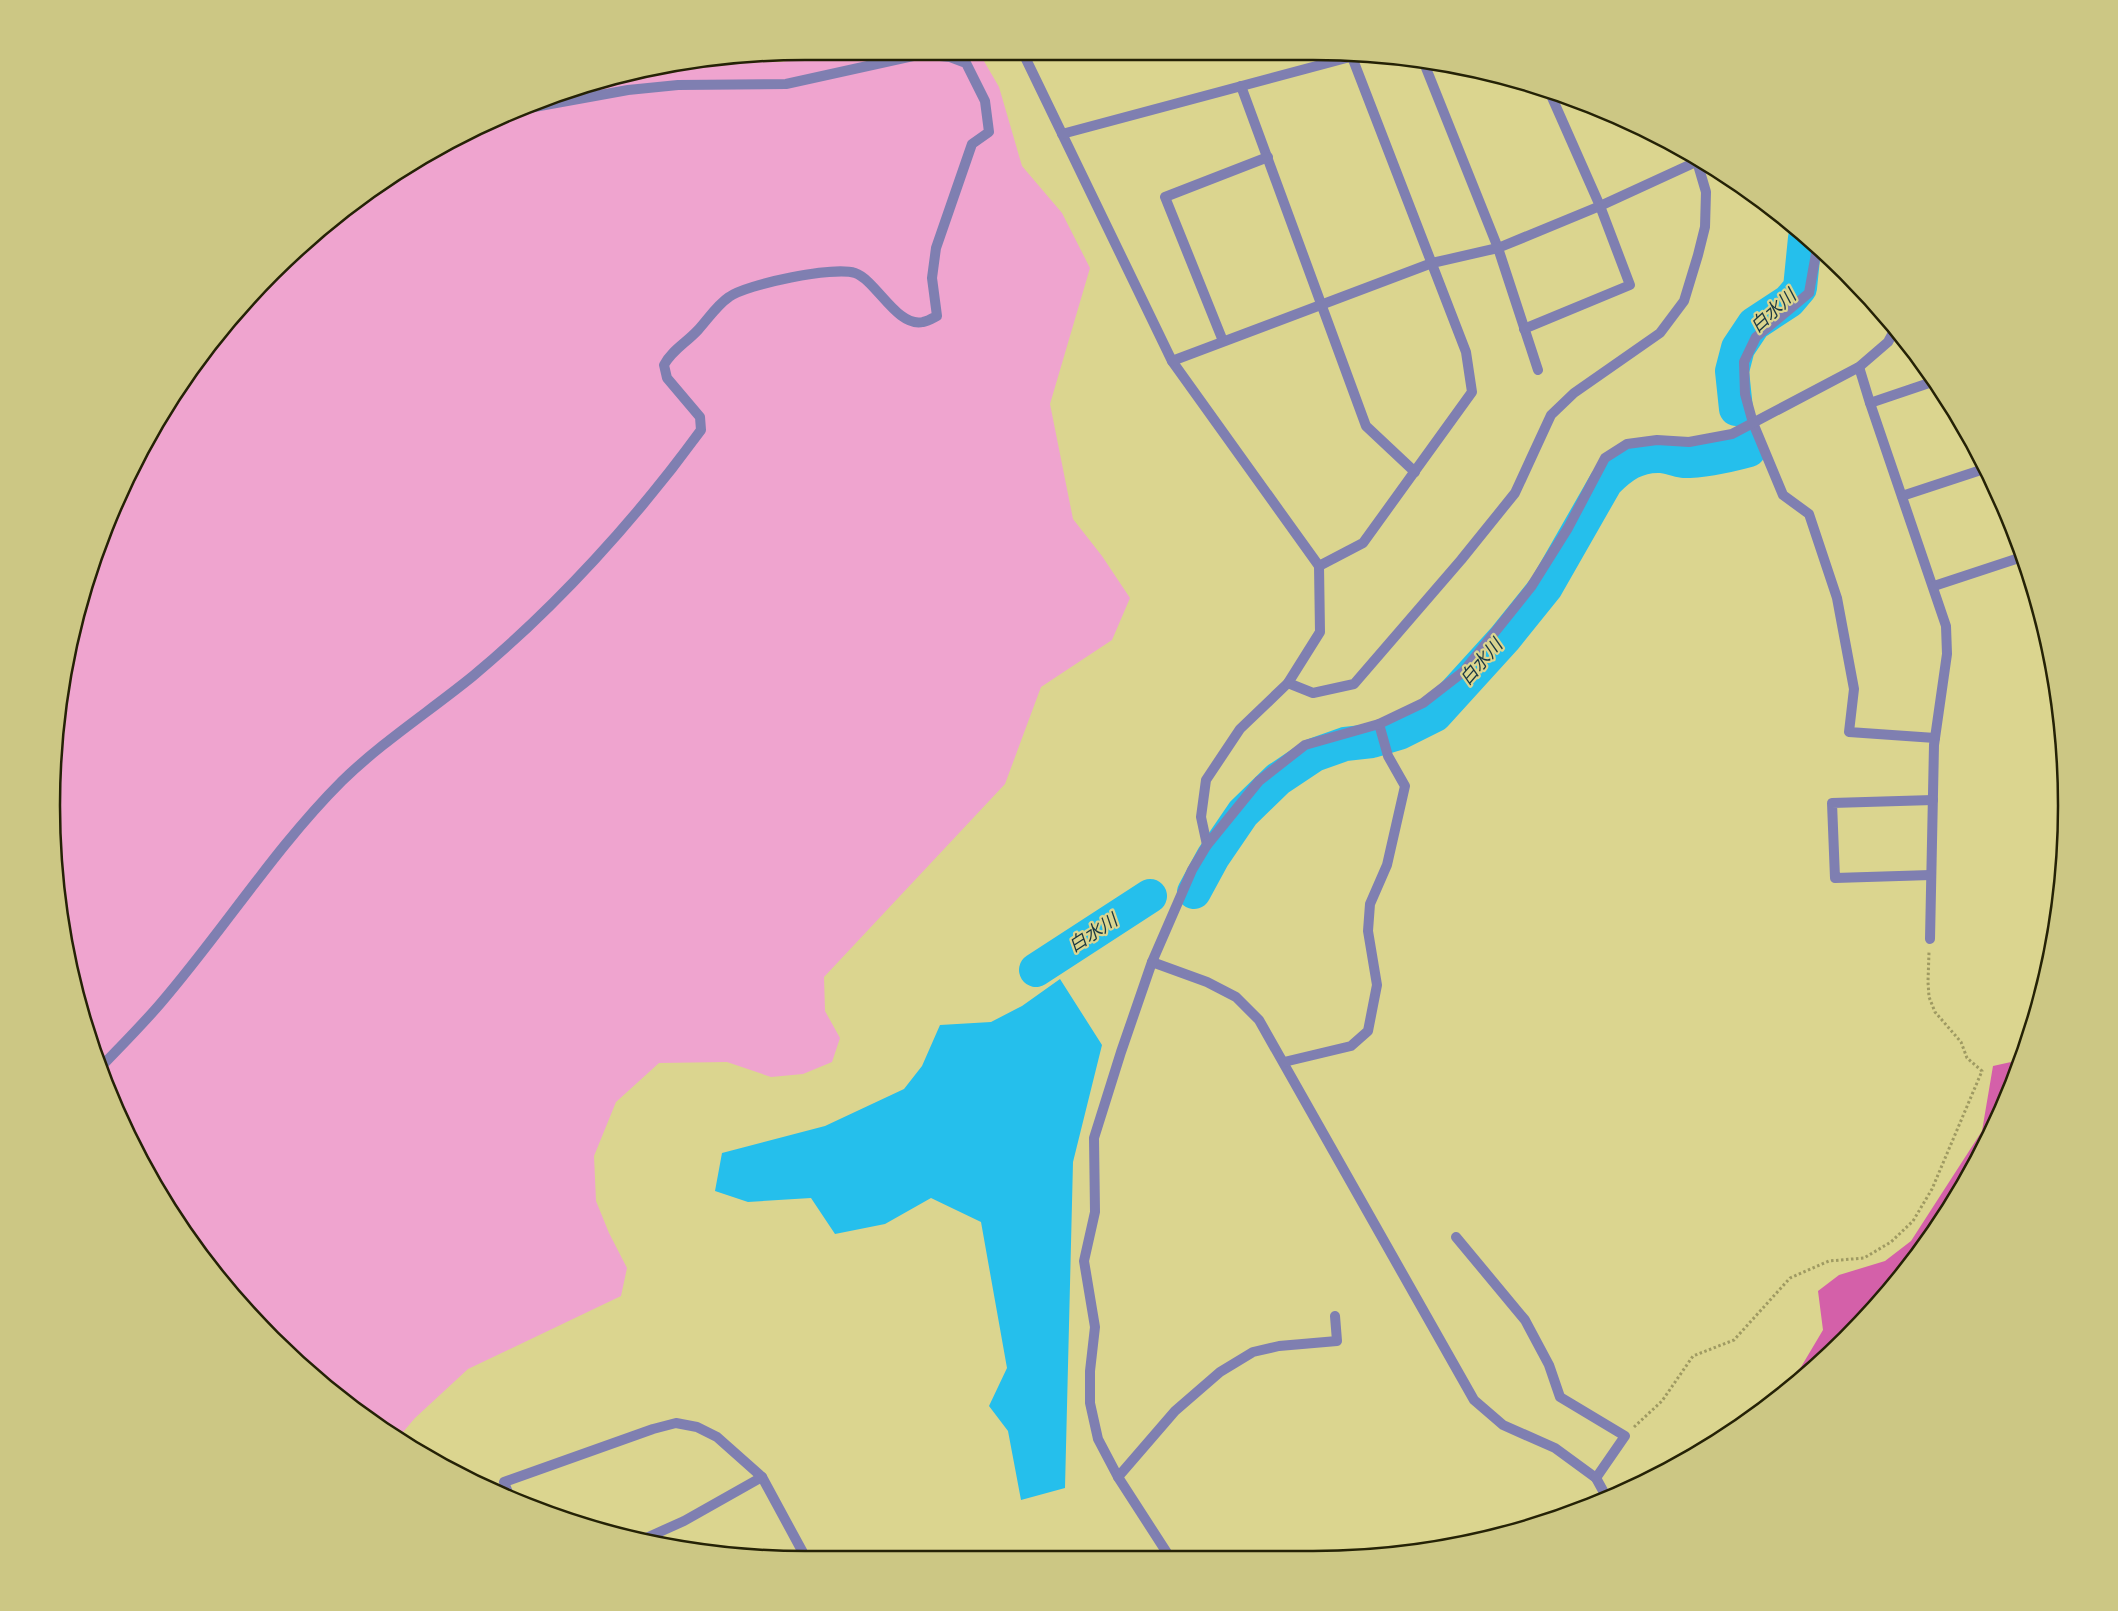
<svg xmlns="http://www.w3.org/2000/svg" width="2118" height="1611" viewBox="0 0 2118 1611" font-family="Arial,'Noto Sans JP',sans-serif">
	<rect width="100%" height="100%" fill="#dbd58f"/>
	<!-- green -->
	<polygon fill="#efa4cf" points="981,56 999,87 1022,166 1062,213 1090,268 1050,404 1073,519 1102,556 1130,598 1112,640 1041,687 1005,784 824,977 825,1011 840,1038 832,1062 803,1074 771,1077 727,1062 659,1063 616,1102 594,1156 596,1201 609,1233 627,1268 621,1296 468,1369 415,1418 397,1439 387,1433 272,1339 179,1225 129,1139 91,1048 66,952 53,855 53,756 66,658 91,563 129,472 179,386 239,308 308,238 380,187 487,129 484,125 517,109 610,77 690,61 781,62 809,57"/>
	<!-- forest -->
	<polygon fill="#d460a9" points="2020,1060 2009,1094 1940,1224 1846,1339 1776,1396 1777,1393 1801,1367 1823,1330 1818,1291 1839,1275 1885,1261 1911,1241 1982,1131 1993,1066"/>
	<!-- water -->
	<polygon fill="#25bfec" points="1060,979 1102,1045 1073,1162 1065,1488 1021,1500 1008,1431 989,1406 1007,1368 981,1222 931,1198 885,1224 835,1234 811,1198 748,1202 715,1191 722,1153 825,1126 904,1089 922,1066 940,1025 991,1022 1022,1006"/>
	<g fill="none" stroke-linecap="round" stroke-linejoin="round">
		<!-- river -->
		<g stroke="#25bfec" stroke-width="34">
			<polyline points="1736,409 1732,371 1738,348 1754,324 1789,301 1800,288 1805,238"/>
			<path d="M1194,892L1213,857L1243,813L1278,779L1314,755L1345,744L1372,741L1399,733L1435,715L1505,638L1546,587L1606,482C1622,466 1637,455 1660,456C1668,456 1675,460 1683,461C1706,461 1727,456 1749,450L1746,441"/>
			<polyline points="1036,970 1150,896"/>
		</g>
		<!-- path -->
		<polyline stroke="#9f9a62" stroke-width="3" stroke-dasharray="2.5 2.5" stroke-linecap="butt" points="1634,1427 1662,1401 1693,1356 1734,1340 1790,1278 1829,1261 1864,1258 1891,1242 1913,1221 1932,1189 1982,1071 1967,1058 1961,1042 1935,1012 1929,997 1928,982 1929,952"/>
		<!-- service -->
		<g stroke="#7f7fb1" stroke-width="10">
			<polyline points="512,111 628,90 678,85 786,84 913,56"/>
			<path d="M100,1068C120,1047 141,1026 160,1004C223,931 274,849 342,781C382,742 430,711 473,676C557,606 637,518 701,430L700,417L667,378L664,365C672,350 686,343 698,330C708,319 717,305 729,297C747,284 834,266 855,273C876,280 897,328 923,322C928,321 933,318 937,316L932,278L936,248L972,144L989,132L985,101L966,63L950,57L940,56"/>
		</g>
		<!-- minor -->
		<g stroke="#7f7fb1" stroke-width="10">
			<polyline points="1024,55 1172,361 1319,566 1320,632 1288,683 1240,729 1206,780 1201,817 1207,845"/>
			<polyline points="1424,63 1498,248 1538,370"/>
			<polyline points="1241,86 1366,426 1415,472"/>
			<polyline points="1062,134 1365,53"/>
			<polyline points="1817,248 1809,293 1756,337 1744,362 1745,394 1753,423 1783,495 1809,514 1837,598 1854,689 1849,732 1935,738"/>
			<polyline points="1524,329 1630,285 1600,206 1550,93"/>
			<polyline points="1223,341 1165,197 1268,157"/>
			<polyline points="1172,361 1432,263 1498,248 1600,206 1698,161"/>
			<polyline points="1859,367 1870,403 1946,626 1947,654 1934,745 1930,939"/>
			<polyline points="1870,403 1935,381"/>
			<polyline points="1902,496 1984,469"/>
			<polyline points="1319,566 1363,543 1472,392 1466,352 1352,57"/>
			<polyline points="1934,586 2022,557"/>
			<polyline points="1288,683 1313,693 1354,684 1461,560 1515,493 1551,415 1574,393 1660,333 1684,301 1698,255 1705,227 1706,192 1696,158"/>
			<polyline points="1931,875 1835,878 1832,803 1933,800"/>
			<polyline points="1152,962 1207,982 1236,997 1259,1020 1474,1400 1503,1425 1555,1448 1596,1478"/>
			<polyline points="1284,1062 1351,1046 1368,1031 1377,985 1368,931 1370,904 1387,865 1405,786 1388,756 1379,724"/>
			<polyline points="1456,1237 1525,1320 1549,1365 1560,1397 1625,1436 1596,1478 1607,1498"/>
			<polyline points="1118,1477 1175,1411 1220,1372 1253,1352 1279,1346 1337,1341 1335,1316"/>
			<polyline points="510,1498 504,1482 653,1429 676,1423 697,1427 717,1437 762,1477 807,1560"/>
			<polyline points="644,1539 684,1521 762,1477"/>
			<polyline points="1169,1556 1118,1477 1098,1439 1090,1403 1090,1371 1095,1327 1084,1261 1095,1212 1094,1138 1121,1052 1152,962 1192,870 1207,845 1259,781 1305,745 1379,724 1423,703 1463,672 1531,587 1568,528 1605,458 1627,444 1657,440 1689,442 1732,434 1859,367 1888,342 1894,331"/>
		</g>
	</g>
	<g text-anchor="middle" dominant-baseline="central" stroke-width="4.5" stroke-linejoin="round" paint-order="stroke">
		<!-- water labels -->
		<g font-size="18" font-style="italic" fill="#1a3742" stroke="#dbd58f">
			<text transform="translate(1773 311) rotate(-42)">白水川</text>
			<text transform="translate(1481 662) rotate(-49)">白水川</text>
			<text transform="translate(1093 933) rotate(-33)">白水川</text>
		</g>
	</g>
	<!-- crop -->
	<path d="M0 0H2118V1611H0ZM805 60H1313A745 745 0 0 1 2058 805V806A745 745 0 0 1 1313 1551H805A745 745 0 0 1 60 806V805A745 745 0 0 1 805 60Z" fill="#ccc784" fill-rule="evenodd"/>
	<path fill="none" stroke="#252206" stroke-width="2.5" d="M805 60H1313A745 745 0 0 1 2058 805V806A745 745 0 0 1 1313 1551H805A745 745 0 0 1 60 806V805A745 745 0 0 1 805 60Z"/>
</svg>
